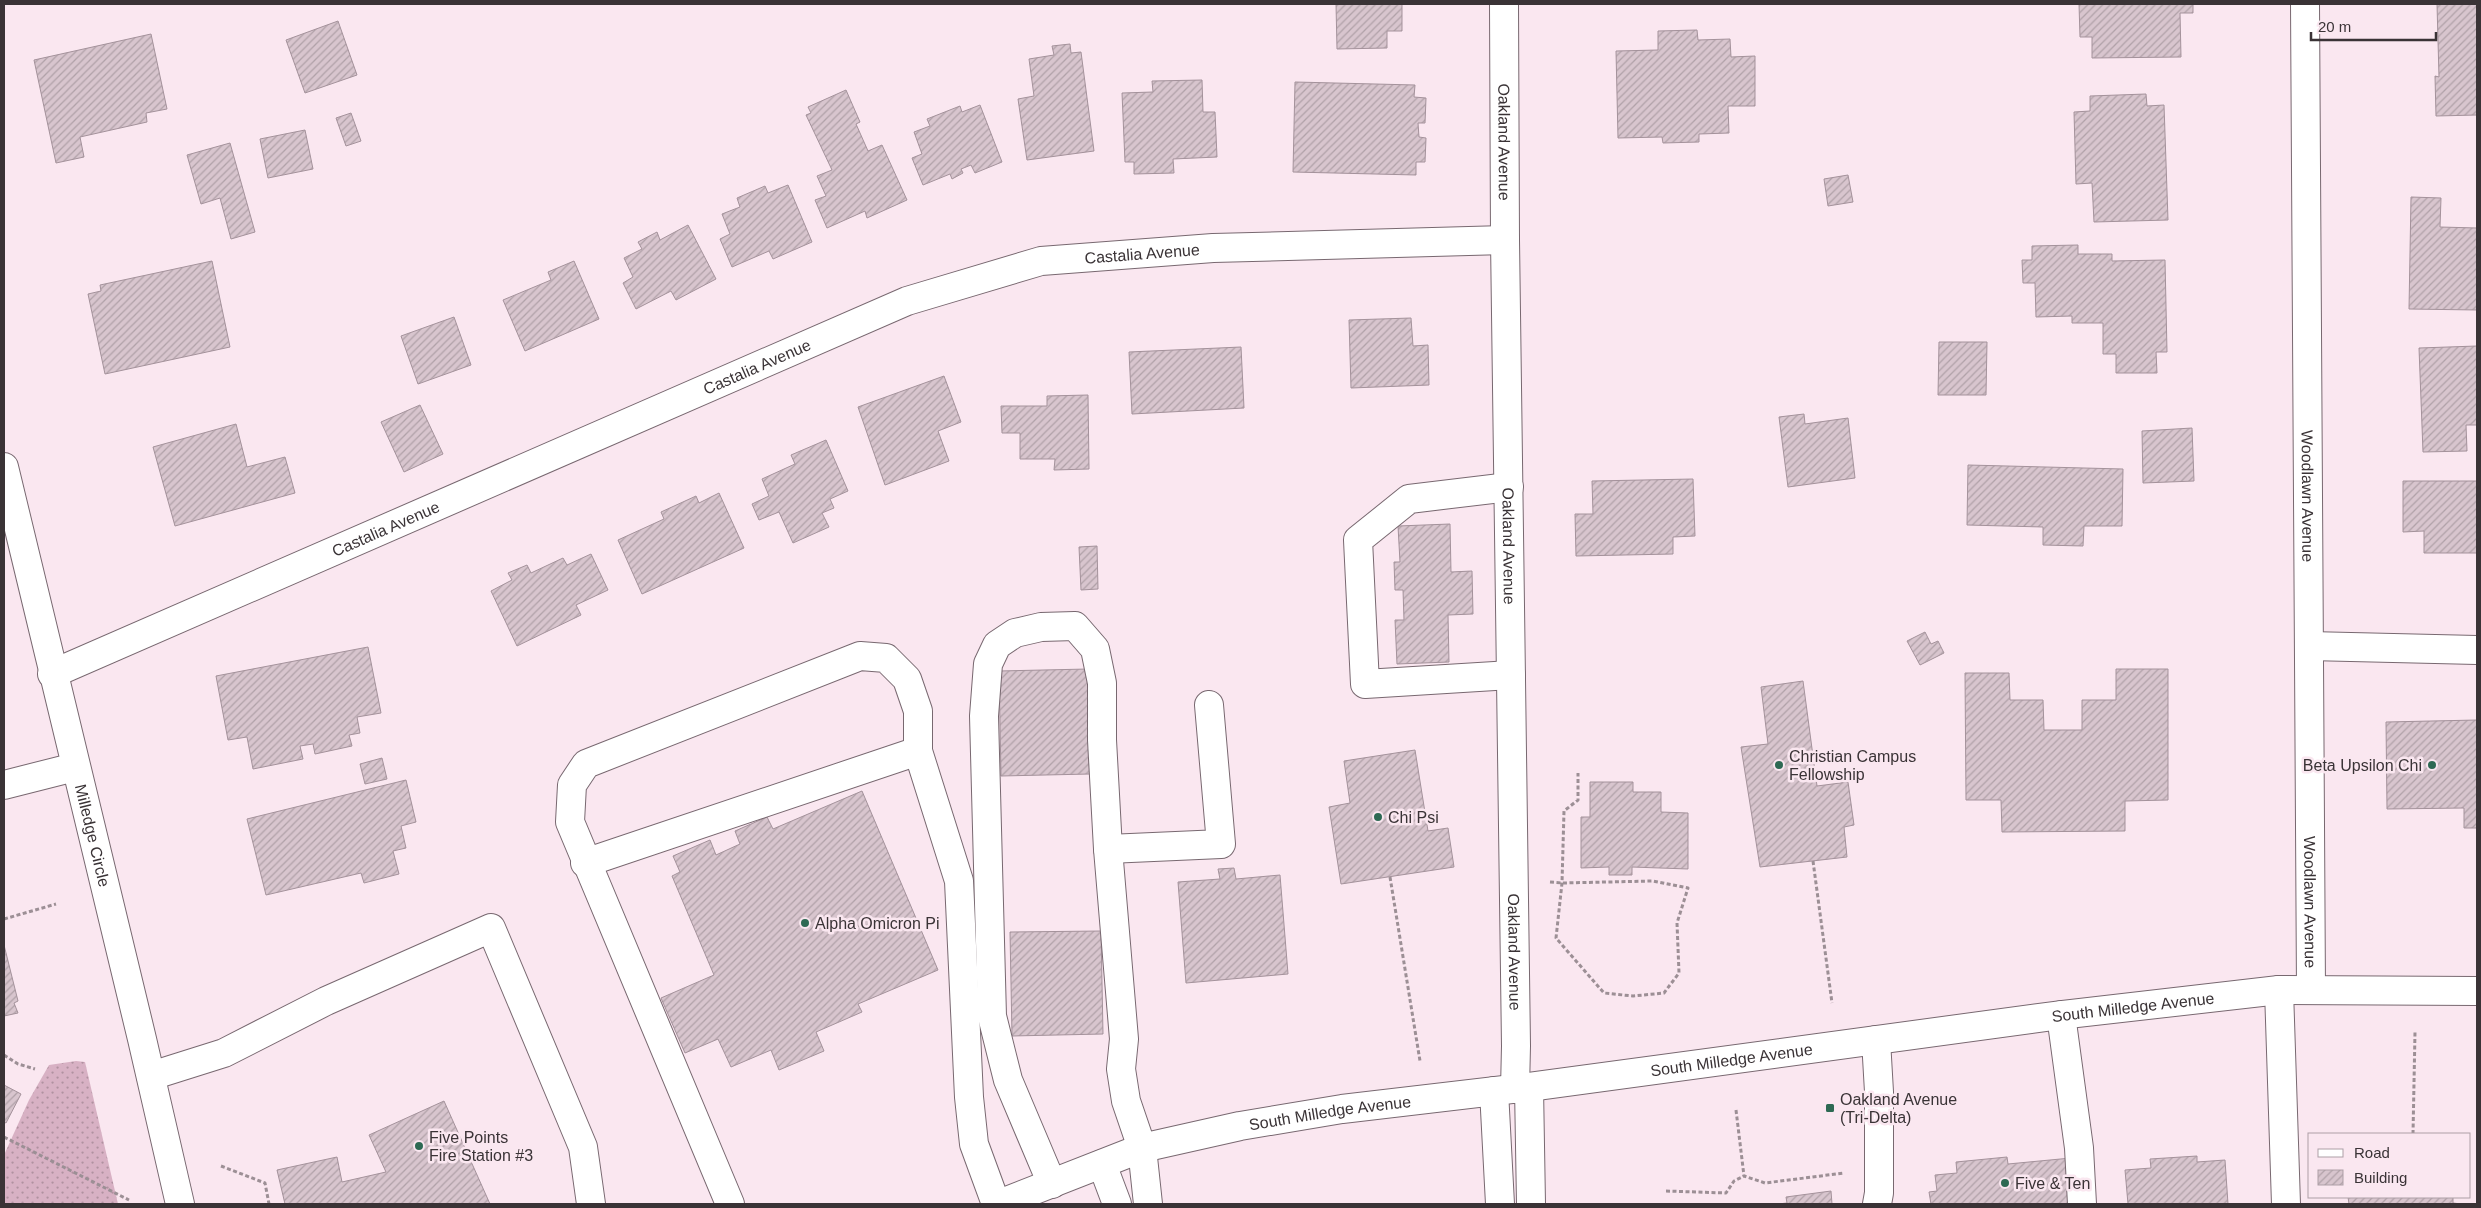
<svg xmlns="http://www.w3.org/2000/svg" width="2481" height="1208" viewBox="0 0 2481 1208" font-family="Helvetica,sans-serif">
	<defs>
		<pattern id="grass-dots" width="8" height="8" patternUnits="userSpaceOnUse" patternTransform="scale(1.25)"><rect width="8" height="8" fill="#d8b1c4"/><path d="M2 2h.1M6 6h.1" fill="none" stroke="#b091a0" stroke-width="1.8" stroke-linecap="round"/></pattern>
		<pattern id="building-hatch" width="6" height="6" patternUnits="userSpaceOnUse" patternTransform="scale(1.25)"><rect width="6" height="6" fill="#d8c5ce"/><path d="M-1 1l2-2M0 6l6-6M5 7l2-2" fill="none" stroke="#b0a1a8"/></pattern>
	</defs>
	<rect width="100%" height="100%" fill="#fae7f0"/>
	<!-- grass -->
	<polygon fill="url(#grass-dots)" points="76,1061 85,1062 118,1204 4,1204 4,1155 29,1100 49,1065"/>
	<!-- building -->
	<g fill="url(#building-hatch)" stroke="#a4929b">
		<polygon points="1336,4 1402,4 1402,31 1387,31 1387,48 1337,49"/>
		<polygon points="2079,4 2193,4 2193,13 2180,13 2181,57 2092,58 2092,37 2080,37"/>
		<polygon points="2437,4 2477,4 2477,115 2436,116 2435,76 2439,77"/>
		<polygon points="338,21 357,75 305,93 286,40"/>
		<polygon points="1697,30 1698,40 1730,39 1731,57 1755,56 1755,106 1728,106 1729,133 1699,134 1699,142 1663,143 1662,137 1618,138 1616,51 1658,50 1658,31"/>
		<polygon points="151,34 167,109 146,113 147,122 80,137 84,157 56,163 34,60"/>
		<polygon points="1070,44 1071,53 1081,52 1094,151 1027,160 1018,99 1034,96 1029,59 1054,55 1052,46"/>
		<polygon points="1202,80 1203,112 1215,112 1217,157 1173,159 1174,173 1134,174 1134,162 1125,162 1122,93 1153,92 1152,81"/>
		<polygon points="1295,82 1415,85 1414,97 1426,98 1425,123 1418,123 1419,137 1426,138 1425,162 1416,162 1416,175 1293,172"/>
		<polygon points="846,90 860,122 856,124 868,151 882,145 907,200 867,218 865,211 827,228 815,200 826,196 817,176 832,170 806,115 811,113 808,107"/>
		<polygon points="2146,94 2147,106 2164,105 2168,220 2094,222 2092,183 2076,184 2074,112 2090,111 2090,96"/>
		<polygon points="980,105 1002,162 975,173 971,165 961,169 963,173 952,179 950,174 923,185 912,158 922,154 914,132 930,126 927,119 960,106 962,112"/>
		<polygon points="351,113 361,141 346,146 336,118"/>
		<polygon points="305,130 313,169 268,178 260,139"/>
		<polygon points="230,143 255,232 231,239 220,198 201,204 187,155"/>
		<polygon points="1848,175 1853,202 1828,206 1824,179"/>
		<polygon points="788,185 812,242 773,259 769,251 732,267 720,239 730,234 722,214 740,207 737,198 765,186 768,193"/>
		<polygon points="2411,197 2441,198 2440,227 2477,228 2477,310 2409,309"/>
		<polygon points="688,225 716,279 676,300 671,291 636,309 623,283 633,277 624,258 642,249 638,242 657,232 660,240"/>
		<polygon points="2078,245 2078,254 2112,254 2112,261 2165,260 2167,352 2156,352 2157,373 2116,373 2116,354 2103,354 2103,323 2072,323 2072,316 2036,317 2035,283 2023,283 2022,260 2032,260 2032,246"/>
		<polygon points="212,261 230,347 105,374 88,294 101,291 100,285"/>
		<polygon points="574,261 599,319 525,351 503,300 551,280 548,272"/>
		<polygon points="454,317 471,365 418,384 401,336"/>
		<polygon points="1411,318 1413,346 1428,345 1429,385 1351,388 1349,320"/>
		<polygon points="1939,342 1987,342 1986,395 1938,395"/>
		<polygon points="2477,346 2477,425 2466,425 2467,451 2423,452 2419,348"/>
		<polygon points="1241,347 1244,408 1132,414 1129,352"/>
		<polygon points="944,376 961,422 938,431 949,461 885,485 858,407"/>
		<polygon points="1088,395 1089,469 1054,470 1055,459 1020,459 1020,433 1002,433 1001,406 1047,406 1047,396"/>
		<polygon points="420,405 443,454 404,472 381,422"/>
		<polygon points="1804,414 1805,424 1848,418 1855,478 1788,487 1779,417"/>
		<polygon points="236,424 247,467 285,457 295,493 175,526 153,447"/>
		<polygon points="2192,428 2194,481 2143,483 2142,431"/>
		<polygon points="826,440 848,491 830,499 834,508 822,513 829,527 793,543 779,512 759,520 752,504 769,496 762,479 795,464 791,455"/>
		<polygon points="1968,465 2123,469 2122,526 2084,526 2083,546 2043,545 2043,527 1967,525"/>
		<polygon points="1693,479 1695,536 1673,537 1673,554 1576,556 1575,514 1593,514 1592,481"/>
		<polygon points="2403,481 2477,481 2477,553 2424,553 2424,531 2403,532"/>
		<polygon points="719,493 744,548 642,594 618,540 664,519 661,512 696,496 699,503"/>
		<polygon points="1450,524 1451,572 1472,571 1473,614 1448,615 1449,662 1397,664 1395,620 1404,620 1403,590 1395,590 1394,562 1400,562 1398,526"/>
		<polygon points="1097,546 1098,589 1081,590 1079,547"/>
		<polygon points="591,554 608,590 576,605 581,615 517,646 491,591 512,580 508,573 527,565 531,573 563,558 567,565"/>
		<polygon points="1925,632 1931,644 1938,641 1944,653 1920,665 1907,641"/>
		<polygon points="368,647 381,713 357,717 360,733 349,735 352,746 315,754 313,744 300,746 303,759 253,769 247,737 228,740 216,676"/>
		<polygon points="1088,669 1090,774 1001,776 999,671"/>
		<polygon points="2116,669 2168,669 2168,800 2125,801 2125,831 2002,832 2001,800 1966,800 1965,673 2009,673 2010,700 2043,700 2044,730 2082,730 2082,700 2116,700"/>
		<polygon points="1803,681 1817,786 1848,782 1854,825 1844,827 1847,857 1760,867 1741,747 1768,744 1761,687"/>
		<polygon points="2477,720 2477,828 2464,828 2464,808 2387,809 2386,722"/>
		<polygon points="1415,750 1428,831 1448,828 1454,867 1341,884 1329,807 1350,803 1344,761"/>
		<polygon points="382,758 387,779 365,784 360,764"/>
		<polygon points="406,780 416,822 401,826 406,848 393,851 399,874 364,883 361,873 266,895 247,819"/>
		<polygon points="1590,782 1633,782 1633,792 1661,792 1661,812 1688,813 1688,869 1632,867 1632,875 1609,875 1609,867 1581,868 1581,817 1590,817"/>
		<polygon points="862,791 938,970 858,1004 862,1012 816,1032 824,1051 779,1070 771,1050 731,1067 718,1039 685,1053 661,998 714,975 672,876 680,872 673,856 710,840 716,855 740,844 735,831 767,817 773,829"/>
		<polygon points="1234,868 1236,879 1280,875 1288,974 1186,983 1178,882 1220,879 1218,869"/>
		<polygon points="1101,931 1103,1034 1012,1036 1010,932"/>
		<polygon points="4,945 18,1001 14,1003 18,1013 4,1016"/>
		<polygon points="4,1085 21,1094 6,1123 4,1122"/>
		<polygon points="444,1101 490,1204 285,1204 277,1170 337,1157 342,1182 386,1172 369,1135"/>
		<polygon points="2197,1156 2197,1162 2225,1160 2228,1204 2128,1204 2125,1170 2151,1168 2150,1159"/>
		<polygon points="2007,1157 2008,1164 2071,1158 2075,1204 1931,1204 1929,1192 1937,1191 1935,1175 1957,1173 1956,1162"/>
		<polygon points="1831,1191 1832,1204 1778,1204 1787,1203 1786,1197"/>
		<polygon points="2348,1197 2453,1197 2453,1203 2461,1204 2349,1204"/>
	</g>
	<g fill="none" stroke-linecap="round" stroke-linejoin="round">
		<!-- minor casing -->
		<g stroke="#786870" stroke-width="30">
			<g id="minor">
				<path id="s1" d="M1504,4L1505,240L1516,1046L1515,1089"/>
				<path id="s2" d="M2305,4L2311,989"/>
				<path id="s3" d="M4,467L142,1039L180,1204"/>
				<polyline points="1509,487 1409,499 1358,540 1365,684 1511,675"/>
				<polyline points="2309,646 2477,650"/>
				<path id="s4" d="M52,674L907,301L1041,261L1213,248L1505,240"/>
				<polyline points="4,785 75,767"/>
				<polyline points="1108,849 1221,844 1209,705"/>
				<polyline points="585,863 918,751"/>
				<polyline points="2279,990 2286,1204"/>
				<polyline points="2061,1015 2079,1148 2082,1204"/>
				<polyline points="1876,1040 1879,1092 1879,1193 1877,1204"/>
				<polyline points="151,1076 224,1053 326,1001 491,928 583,1147 591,1204"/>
				<polyline points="1529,1087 1531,1204"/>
				<polyline points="1494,1091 1500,1204"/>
				<polyline points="1102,1164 1117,1204"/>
				<polyline points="1052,1184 1008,1080 992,1016 984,716 988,664 997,645 1015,633 1041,627 1075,626 1095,649 1102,683 1102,740 1108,849 1124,1039 1121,1069 1126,1101 1142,1148 1148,1204"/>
				<polyline points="730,1204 570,822 572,785 586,764 860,656 886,658 907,679 918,711 918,751 959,881 969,1097 974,1144 996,1204"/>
			</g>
		</g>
		<!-- major casing -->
		<g stroke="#786870" stroke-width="30">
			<g id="major">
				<path id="s5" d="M999,1204L1142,1148L1240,1126L1342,1109L1529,1087L2061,1015L2279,990L2477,991"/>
			</g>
		</g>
		<!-- path -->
		<g stroke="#9c8f95" stroke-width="3" stroke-dasharray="4 2.5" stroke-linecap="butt">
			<polyline points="1813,861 1832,1003"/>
			<polyline points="1390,877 1420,1061"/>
			<polyline points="1550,882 1562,883 1653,881 1688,888 1677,923 1679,973 1664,993 1633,996 1604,993 1556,938 1562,883 1564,811 1578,800 1578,773"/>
			<polyline points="4,919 56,904"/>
			<polyline points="4,1055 18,1064 35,1069"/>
			<polyline points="1736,1110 1744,1176 1765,1183 1844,1173"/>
			<polyline points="2413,1134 2415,1032"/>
			<polyline points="4,1137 129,1200"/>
			<polyline points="221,1166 265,1183 269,1204"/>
			<polyline points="1666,1191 1726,1193 1734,1181 1744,1176"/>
		</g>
		<!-- minor -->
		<use href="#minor" stroke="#fff" stroke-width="28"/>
		<!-- major -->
		<use href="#major" stroke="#fff" stroke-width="28"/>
	</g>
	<!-- markers -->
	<g fill="#2d6953" stroke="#fae7f0" stroke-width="2">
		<circle cx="1779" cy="765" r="5"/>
		<circle cx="2432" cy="765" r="5"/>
		<circle cx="1378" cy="817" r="5"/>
		<circle cx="805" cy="923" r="5"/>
		<rect x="1825" y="1103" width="10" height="10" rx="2.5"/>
		<circle cx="419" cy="1146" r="5"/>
		<circle cx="2005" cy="1183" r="5"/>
	</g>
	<g text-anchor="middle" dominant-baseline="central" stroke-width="5" stroke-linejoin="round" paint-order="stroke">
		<!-- street labels -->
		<g font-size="16" fill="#3a3336" stroke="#fae7f0">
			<text stroke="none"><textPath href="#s1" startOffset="138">Oakland Avenue</textPath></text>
			<text stroke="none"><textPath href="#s4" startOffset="1174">Castalia Avenue</textPath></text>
			<text stroke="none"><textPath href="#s4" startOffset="769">Castalia Avenue</textPath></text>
			<text stroke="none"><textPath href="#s2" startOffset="492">Woodlawn Avenue</textPath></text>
			<text stroke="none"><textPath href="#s4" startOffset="364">Castalia Avenue</textPath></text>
			<text stroke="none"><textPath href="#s1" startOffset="542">Oakland Avenue</textPath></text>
			<text stroke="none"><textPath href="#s3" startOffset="379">Milledge Circle</textPath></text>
			<text stroke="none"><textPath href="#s2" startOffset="898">Woodlawn Avenue</textPath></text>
			<text stroke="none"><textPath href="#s1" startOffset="948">Oakland Avenue</textPath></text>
			<text stroke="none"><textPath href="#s5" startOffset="1155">South Milledge Avenue</textPath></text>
			<text stroke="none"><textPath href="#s5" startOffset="750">South Milledge Avenue</textPath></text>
			<text stroke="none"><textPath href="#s5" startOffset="345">South Milledge Avenue</textPath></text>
		</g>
		<!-- poi labels -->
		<g font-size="16" fill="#3a3336" stroke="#fae7f0" text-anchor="start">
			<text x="1789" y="756">Christian Campus<tspan x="1789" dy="18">Fellowship</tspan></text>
			<text x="2422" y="765" text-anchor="end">Beta Upsilon Chi</text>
			<text x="1388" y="817">Chi Psi</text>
			<text x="815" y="923">Alpha Omicron Pi</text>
			<text x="1840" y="1099">Oakland Avenue<tspan x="1840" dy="18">(Tri-Delta)</tspan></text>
			<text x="429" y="1137">Five Points<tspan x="429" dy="18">Fire Station #3</tspan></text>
			<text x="2015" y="1183">Five &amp; Ten</text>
		</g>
	</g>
	<!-- border -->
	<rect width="2481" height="1208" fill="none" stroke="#3a3336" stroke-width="10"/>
	<!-- legend -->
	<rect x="2308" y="1133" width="162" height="65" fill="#fae7f0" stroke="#ad9fa6"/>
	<rect x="2318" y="1149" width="25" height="8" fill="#ffffff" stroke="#ad9fa6"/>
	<text x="2354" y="1158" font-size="15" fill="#3a3336">Road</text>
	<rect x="2318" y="1170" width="25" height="15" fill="url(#building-hatch)" stroke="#ad9fa6"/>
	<text x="2354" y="1183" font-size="15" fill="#3a3336">Building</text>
	<!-- scale -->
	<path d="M2311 32v8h125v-8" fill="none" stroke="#3a3336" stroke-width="2.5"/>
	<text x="2318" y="32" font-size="15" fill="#3a3336" stroke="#fae7f0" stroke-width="4" paint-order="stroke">20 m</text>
</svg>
